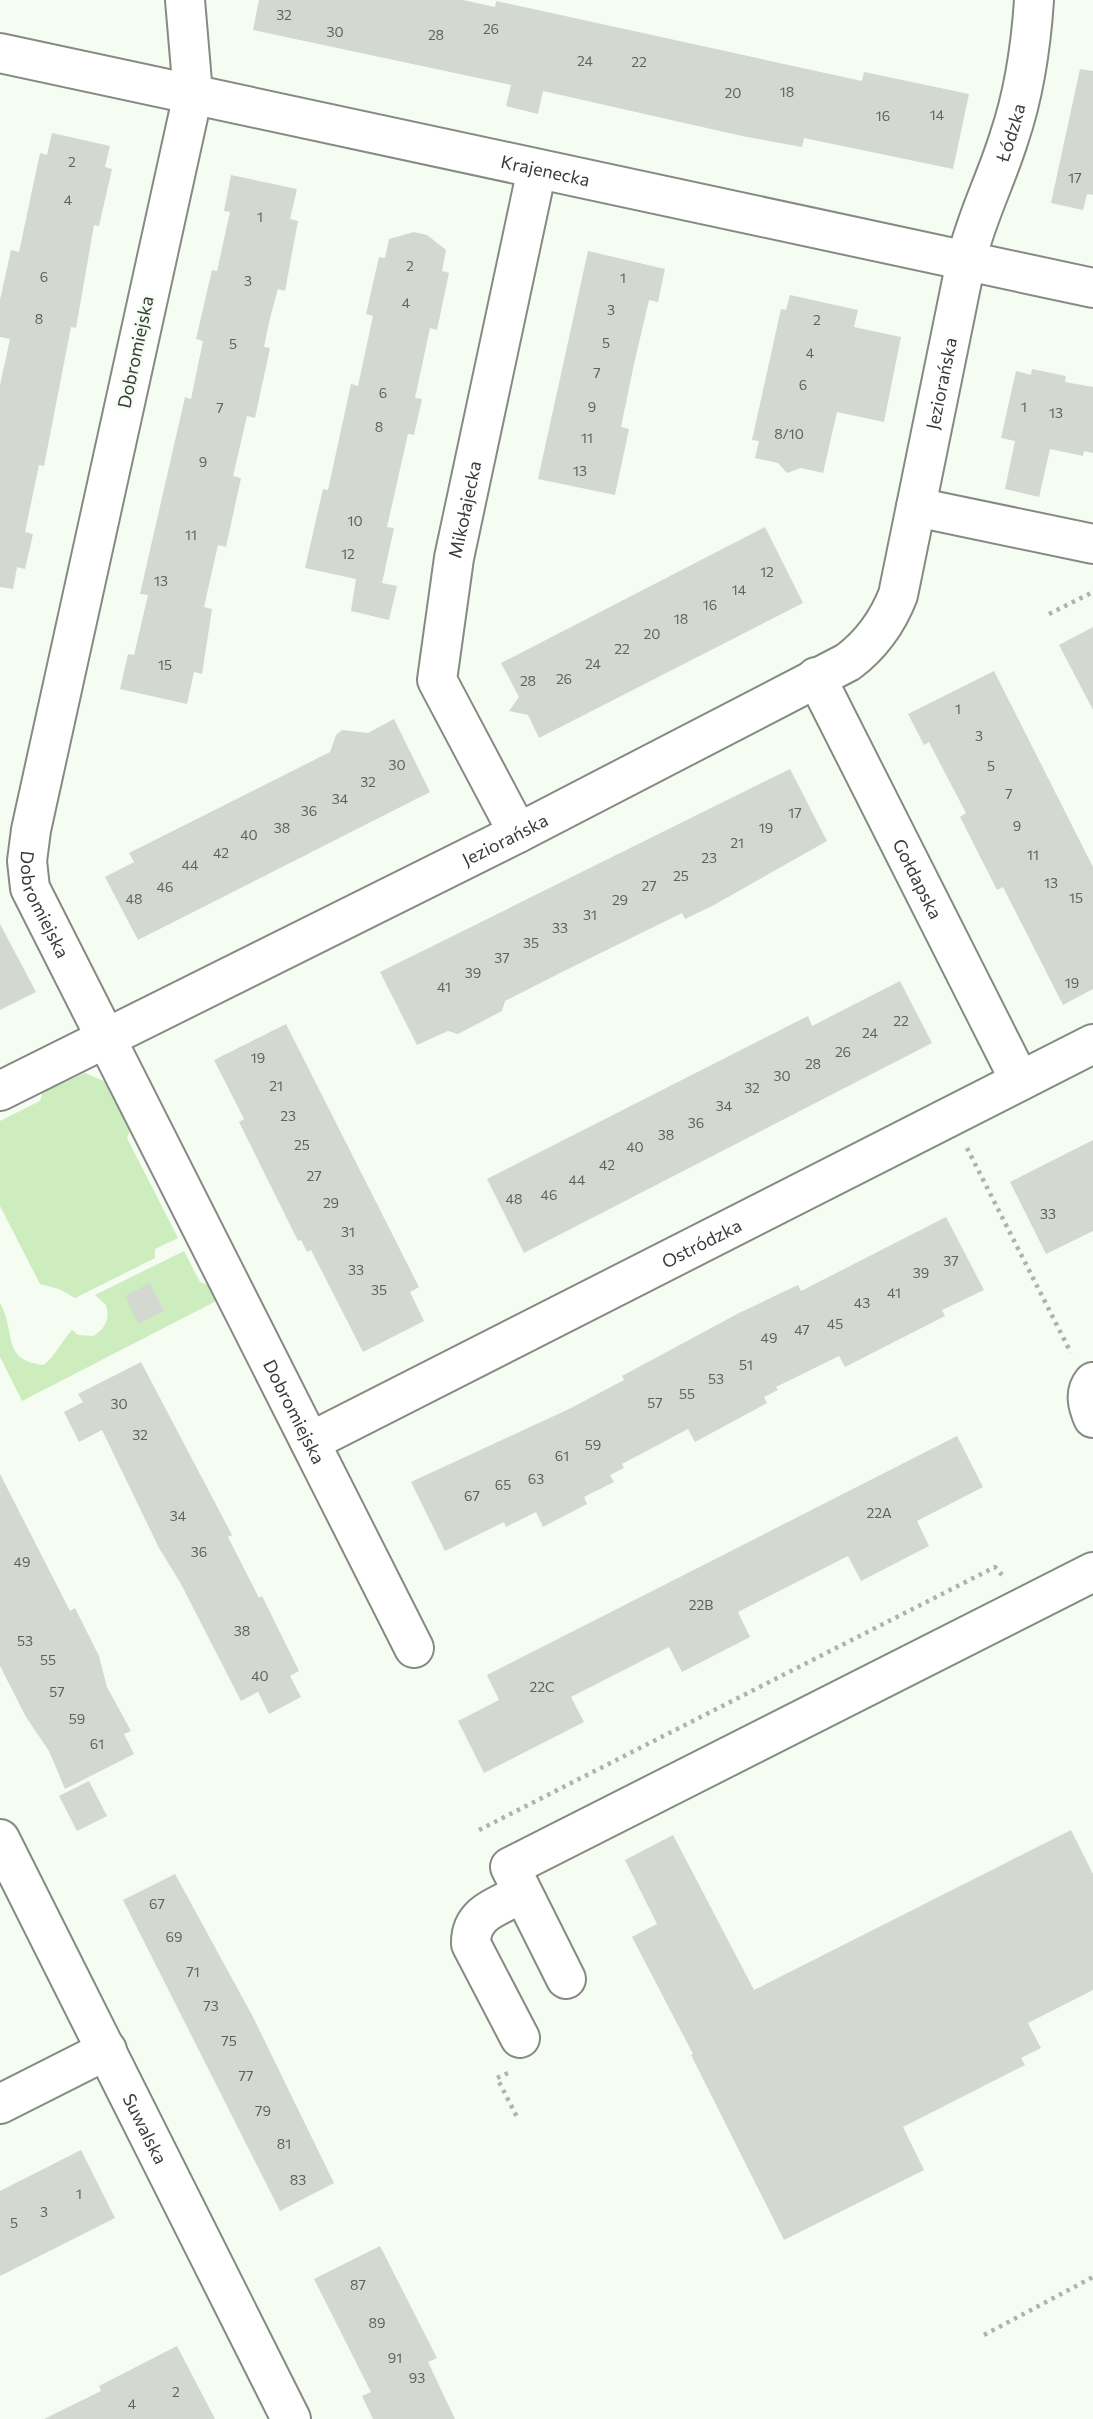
<svg xmlns="http://www.w3.org/2000/svg" width="1093" height="2419" viewBox="0 0 1093 2419" font-family="Commissioner,sans-serif">
	<rect width="100%" height="100%" fill="#f5fcf2"/>
	<!-- green -->
	<g fill="#cdedbf">
		<polygon points="85,1073 106,1082 130,1130 127,1138 178,1238 155,1249 155,1258 75,1298 59,1289 40,1284 0,1206 0,1121 40,1101 43,1092"/>
		<path d="M184,1251L200,1282L217,1288L222,1298L22,1401L0,1357V1303C17,1333 0,1360 44,1365C56,1355 61,1342 72,1330L78,1335L93,1336C106,1328 110,1319 106,1305L95,1295Z"/>
	</g>
	<!-- building -->
	<g fill="#d3d9d0">
		<polygon points="259,0 463,0 495,7 496,1 862,81 864,72 969,94 953,169 804,138 802,147 742,136 543,91 538,114 506,106 511,85 253,30"/>
		<polygon points="1080,69 1093,71 1093,195 1087,194 1083,210 1051,203"/>
		<polygon points="52,133 110,146 105,167 112,169 99,226 94,225 76,328 71,327 44,466 39,465 25,532 33,534 29,552 25,569 17,567 13,589 0,587 0,385 10,339 0,337 0,300 11,250 19,252 40,153 47,155"/>
		<polygon points="231,175 297,189 290,219 298,221 285,291 278,289 270,318 264,347 270,348 255,418 247,416 233,476 241,478 226,547 218,545 204,607 212,609 202,674 194,672 187,704 120,689 128,654 134,655 148,595 140,594 185,397 191,399 203,341 196,339 212,270 217,271 230,212 224,211"/>
		<polygon points="414,232 427,235 446,250 442,271 449,273 437,330 430,328 415,398 422,399 414,435 408,434 387,527 394,528 382,583 397,586 389,620 351,611 356,579 305,568 323,489 328,490 351,384 358,386 373,316 366,314 379,257 385,258 389,239"/>
		<polygon points="588,251 665,269 658,302 649,300 634,364 621,427 629,429 615,495 538,479"/>
		<polygon points="790,295 858,310 854,327 901,337 884,422 837,412 823,473 801,468 787,473 778,463 755,458 759,441 752,440 781,309 786,310"/>
		<polygon points="1032,369 1066,376 1065,382 1093,387 1093,453 1084,451 1083,456 1050,449 1039,497 1005,489 1015,441 1001,438 1016,371 1031,375"/>
		<polygon points="765,527 803,603 539,738 528,715 509,711 519,697 501,663"/>
		<polygon points="1093,627 1093,710 1059,645"/>
		<polygon points="994,671 1093,867 1093,989 1063,1005 1003,887 997,890 960,817 966,813 944,771 929,742 924,745 908,714"/>
		<polygon points="394,719 430,792 138,940 105,877 134,862 129,853 330,752 336,735 342,730 368,733"/>
		<polygon points="790,769 827,841 714,905 685,919 682,913 564,971 505,1001 502,1011 458,1034 448,1031 417,1045 380,972"/>
		<polygon points="0,924 36,992 0,1010"/>
		<polygon points="900,981 932,1043 524,1253 487,1179 808,1016 812,1026"/>
		<polygon points="286,1024 419,1287 410,1292 424,1321 363,1352 311,1250 307,1252 301,1240 298,1241 239,1122 244,1119 214,1060"/>
		<polygon points="1093,1140 1093,1231 1046,1254 1010,1182"/>
		<polygon points="946,1217 984,1290 942,1310 945,1316 845,1367 839,1356 776,1387 778,1390 764,1397 767,1403 695,1442 688,1429 622,1464 624,1468 610,1475 614,1482 584,1497 587,1504 543,1527 536,1512 506,1527 504,1522 445,1551 411,1482 569,1409 624,1380 622,1376 739,1313 798,1285 801,1291"/>
		<polygon points="150,1283 164,1311 138,1324 125,1296"/>
		<polygon points="141,1362 232,1535 228,1537 259,1598 262,1596 299,1671 290,1676 301,1697 269,1714 258,1692 241,1701 181,1584 159,1548 102,1430 79,1442 64,1412 83,1402 78,1394"/>
		<polygon points="957,1436 983,1487 917,1521 929,1546 861,1581 848,1556 738,1612 750,1637 682,1672 669,1647 571,1697 584,1722 484,1773 458,1721 499,1700 487,1675"/>
		<polygon points="0,1474 70,1611 75,1608 99,1656 107,1687 131,1731 124,1734 134,1754 65,1789 49,1751 26,1717 0,1666"/>
		<polygon points="89,1781 107,1816 77,1831 59,1796"/>
		<polygon points="1071,1830 1093,1874 1093,1990 1028,2023 1041,2048 1021,2058 1025,2065 903,2127 924,2170 784,2240 691,2055 693,2054 632,1937 657,1924 625,1860 673,1835 754,1990"/>
		<polygon points="175,1874 253,2017 334,2183 280,2211 123,1900"/>
		<polygon points="81,2150 115,2218 0,2276 0,2191"/>
		<polygon points="380,2246 437,2358 428,2362 455,2419 373,2419 362,2396 371,2392 314,2279"/>
		<polygon points="177,2346 215,2419 44,2419 101,2391 99,2386"/>
	</g>
	<g fill="none" stroke-linecap="round" stroke-linejoin="round">
		<!-- minor casing -->
		<g stroke="#858b83" stroke-width="42">
			<g id="minor">
				<path id="s1" d="M185,0L193,94L31,830L27,861L30,888L414,1648"/>
				<path id="s2" d="M0,53L1093,288"/>
				<polyline points="916,507 1093,544"/>
				<path id="s3" d="M816,677L1020,1081"/>
				<path id="s4" d="M518,833L437,680L454,558L537,169"/>
				<path id="s5" d="M0,1091L518,833L848,662C872,644 887,623 898,595L966,261C976,218 996,180 1009,138C1024,94 1031,46 1034,0"/>
				<path d="M1093,1382C1084,1393 1088,1406 1093,1418"/>
				<path id="s6" d="M310,1442L1093,1044"/>
				<path id="s7" d="M0,1839L291,2419"/>
				<polyline points="566,1979 510,1867 1093,1572"/>
				<path d="M520,2038L471,1944C470,1913 498,1906 522,1894"/>
				<polyline points="0,2104 107,2050"/>
			</g>
		</g>
		<!-- path -->
		<g stroke="#aeb3ab" stroke-width="4.5" stroke-dasharray="3.5 5" stroke-linecap="butt">
			<polyline points="1049,614 1093,592"/>
			<polyline points="967,1148 1071,1353"/>
			<polyline points="479,1830 995,1567 1002,1575"/>
			<polyline points="508,2073 497,2078 518,2119"/>
			<polyline points="984,2335 1093,2277"/>
		</g>
		<!-- minor -->
		<use href="#minor" stroke="#fff" stroke-width="38"/>
	</g>
	<g text-anchor="middle" dominant-baseline="central" stroke-width="5" stroke-linejoin="round" paint-order="stroke">
		<!-- number labels -->
		<g font-size="14" fill="#60625e">
			<text x="284" y="14">32</text>
			<text x="491" y="28">26</text>
			<text x="335" y="31">30</text>
			<text x="436" y="34">28</text>
			<text x="585" y="60">24</text>
			<text x="639" y="61">22</text>
			<text x="787" y="91">18</text>
			<text x="733" y="92">20</text>
			<text x="937" y="114">14</text>
			<text x="883" y="115">16</text>
			<text x="72" y="161">2</text>
			<text x="1075" y="177">17</text>
			<text x="68" y="199">4</text>
			<text x="260" y="216">1</text>
			<text x="410" y="265">2</text>
			<text x="44" y="276">6</text>
			<text x="623" y="277">1</text>
			<text x="248" y="280">3</text>
			<text x="406" y="302">4</text>
			<text x="611" y="309">3</text>
			<text x="39" y="318">8</text>
			<text x="817" y="319">2</text>
			<text x="606" y="342">5</text>
			<text x="233" y="343">5</text>
			<text x="810" y="352">4</text>
			<text x="597" y="372">7</text>
			<text x="803" y="384">6</text>
			<text x="383" y="392">6</text>
			<text x="592" y="406">9</text>
			<text x="1024" y="406">1</text>
			<text x="220" y="407">7</text>
			<text x="1056" y="412">13</text>
			<text x="379" y="426">8</text>
			<text x="789" y="433">8/10</text>
			<text x="587" y="437">11</text>
			<text x="203" y="461">9</text>
			<text x="580" y="470">13</text>
			<text x="355" y="520">10</text>
			<text x="191" y="534">11</text>
			<text x="348" y="553">12</text>
			<text x="767" y="571">12</text>
			<text x="161" y="580">13</text>
			<text x="739" y="589">14</text>
			<text x="710" y="604">16</text>
			<text x="681" y="618">18</text>
			<text x="652" y="633">20</text>
			<text x="622" y="648">22</text>
			<text x="593" y="663">24</text>
			<text x="165" y="664">15</text>
			<text x="564" y="678">26</text>
			<text x="528" y="680">28</text>
			<text x="958" y="708">1</text>
			<text x="979" y="735">3</text>
			<text x="397" y="764">30</text>
			<text x="991" y="765">5</text>
			<text x="368" y="781">32</text>
			<text x="1009" y="793">7</text>
			<text x="340" y="798">34</text>
			<text x="309" y="810">36</text>
			<text x="795" y="812">17</text>
			<text x="1017" y="825">9</text>
			<text x="282" y="827">38</text>
			<text x="766" y="827">19</text>
			<text x="249" y="834">40</text>
			<text x="737" y="842">21</text>
			<text x="221" y="852">42</text>
			<text x="1033" y="854">11</text>
			<text x="709" y="857">23</text>
			<text x="190" y="864">44</text>
			<text x="681" y="875">25</text>
			<text x="1051" y="882">13</text>
			<text x="649" y="885">27</text>
			<text x="165" y="886">46</text>
			<text x="1076" y="897">15</text>
			<text x="134" y="898">48</text>
			<text x="620" y="899">29</text>
			<text x="590" y="914">31</text>
			<text x="560" y="927">33</text>
			<text x="531" y="942">35</text>
			<text x="502" y="957">37</text>
			<text x="473" y="972">39</text>
			<text x="1072" y="982">19</text>
			<text x="444" y="986">41</text>
			<text x="901" y="1020">22</text>
			<text x="870" y="1032">24</text>
			<text x="843" y="1051">26</text>
			<text x="258" y="1057">19</text>
			<text x="813" y="1063">28</text>
			<text x="782" y="1075">30</text>
			<text x="276" y="1085">21</text>
			<text x="752" y="1087">32</text>
			<text x="724" y="1105">34</text>
			<text x="288" y="1115">23</text>
			<text x="696" y="1122">36</text>
			<text x="666" y="1134">38</text>
			<text x="302" y="1144">25</text>
			<text x="635" y="1146">40</text>
			<text x="607" y="1164">42</text>
			<text x="314" y="1175">27</text>
			<text x="577" y="1179">44</text>
			<text x="549" y="1194">46</text>
			<text x="514" y="1198">48</text>
			<text x="331" y="1202">29</text>
			<text x="1048" y="1213">33</text>
			<text x="348" y="1231">31</text>
			<text x="951" y="1260">37</text>
			<text x="356" y="1269">33</text>
			<text x="921" y="1272">39</text>
			<text x="379" y="1289">35</text>
			<text x="894" y="1292">41</text>
			<text x="862" y="1302">43</text>
			<text x="835" y="1323">45</text>
			<text x="802" y="1329">47</text>
			<text x="769" y="1337">49</text>
			<text x="746" y="1364">51</text>
			<text x="716" y="1378">53</text>
			<text x="687" y="1393">55</text>
			<text x="655" y="1402">57</text>
			<text x="119" y="1403">30</text>
			<text x="140" y="1434">32</text>
			<text x="593" y="1444">59</text>
			<text x="562" y="1455">61</text>
			<text x="536" y="1478">63</text>
			<text x="503" y="1484">65</text>
			<text x="472" y="1495">67</text>
			<text x="879" y="1512">22A</text>
			<text x="178" y="1515">34</text>
			<text x="199" y="1551">36</text>
			<text x="22" y="1561">49</text>
			<text x="701" y="1604">22B</text>
			<text x="242" y="1630">38</text>
			<text x="25" y="1640">53</text>
			<text x="48" y="1659">55</text>
			<text x="260" y="1675">40</text>
			<text x="542" y="1686">22C</text>
			<text x="57" y="1691">57</text>
			<text x="77" y="1718">59</text>
			<text x="97" y="1743">61</text>
			<text x="157" y="1903">67</text>
			<text x="174" y="1936">69</text>
			<text x="193" y="1971">71</text>
			<text x="211" y="2005">73</text>
			<text x="229" y="2040">75</text>
			<text x="246" y="2075">77</text>
			<text x="263" y="2110">79</text>
			<text x="284" y="2143">81</text>
			<text x="298" y="2179">83</text>
			<text x="79" y="2193">1</text>
			<text x="44" y="2211">3</text>
			<text x="14" y="2222">5</text>
			<text x="358" y="2284">87</text>
			<text x="377" y="2322">89</text>
			<text x="395" y="2357">91</text>
			<text x="417" y="2377">93</text>
			<text x="176" y="2391">2</text>
			<text x="132" y="2403">4</text>
		</g>
		<!-- street labels -->
		<g font-size="18" fill="#393b38" stroke="#f5fcf2">
			<text stroke="none"><textPath href="#s5" startOffset="1512">Łódzka</textPath></text>
			<text stroke="none"><textPath href="#s2" startOffset="558">Krajenecka</textPath></text>
			<text transform="translate(135 352) rotate(-78)">Dobromiejska</text>
			<text stroke="none"><textPath href="#s5" startOffset="1251">Jeziorańska</textPath></text>
			<text stroke="none"><textPath href="#s4" startOffset="346">Mikołajecka</textPath></text>
			<text stroke="none"><textPath href="#s5" startOffset="564">Jeziorańska</textPath></text>
			<text stroke="none"><textPath href="#s3" startOffset="226">Gołdapska</textPath></text>
			<text stroke="none"><textPath href="#s1" startOffset="926">Dobromiejska</textPath></text>
			<text stroke="none"><textPath href="#s6" startOffset="439">Ostródzka</textPath></text>
			<text stroke="none"><textPath href="#s1" startOffset="1493">Dobromiejska</textPath></text>
			<text stroke="none"><textPath href="#s7" startOffset="324">Suwalska</textPath></text>
		</g>
	</g>
</svg>
